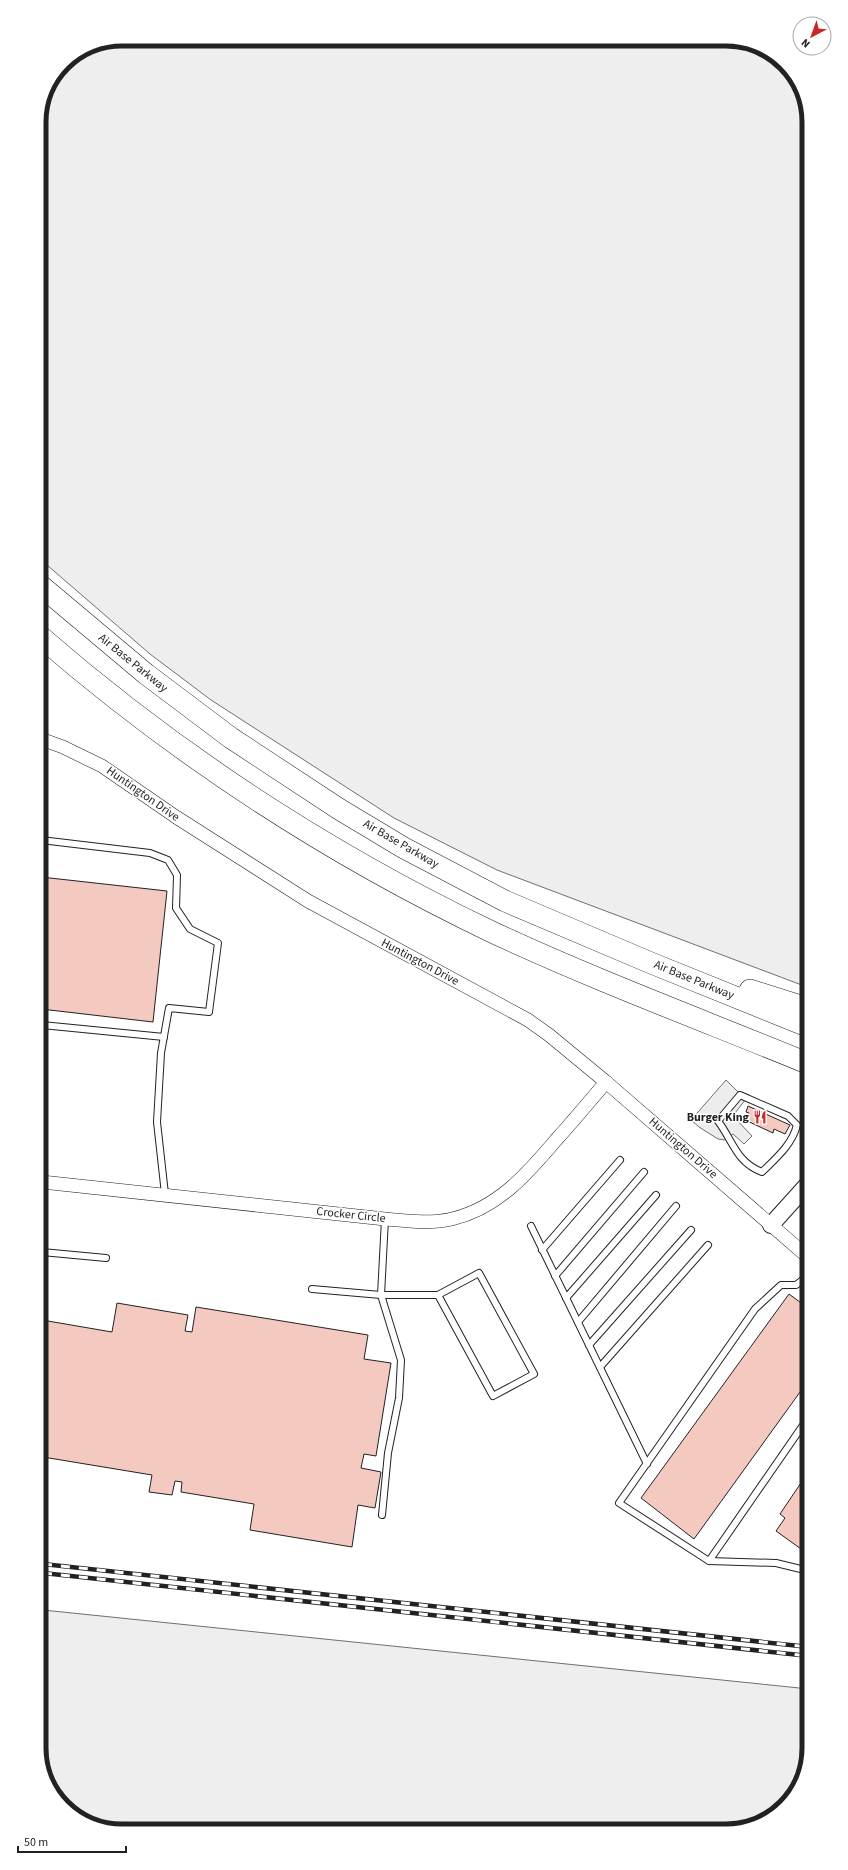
<svg xmlns="http://www.w3.org/2000/svg" width="848" height="1870" viewBox="0 0 848 1870" font-family="'Source Sans 3',sans-serif">
	<rect width="100%" height="100%" fill="#fff"/>
	<!-- green -->
	<g fill="#eee" stroke="#6f6f6f">
		<polygon points="122,39 732,39 777,56 805,95 807,987 497,870 394,818 211,700 150,654 40,559 39,116 45,90 63,63 90,45"/>
		<polygon points="43,1610 809,1689 809,1749 792,1798 753,1827 116,1831 71,1814 43,1775"/>
	</g>
	<!-- parking -->
	<polygon fill="#ededed" stroke="#6f6f6f" points="726,1080 738,1092 749,1095 735,1113 734,1117 752,1136 744,1144 733,1134 725,1140 718,1139 699,1127 691,1120"/>
	<!-- building -->
	<g fill="#f3c9c0" stroke="#222">
		<polygon points="41,877 167,891 153,1022 41,1009"/>
		<polygon points="748,1106 790,1125 785,1134 774,1129 773,1133 745,1120 749,1113 746,1112"/>
		<polygon points="789,1294 808,1308 808,1381 694,1539 641,1498"/>
		<polygon points="117,1303 188,1315 185,1331 192,1332 196,1307 368,1335 364,1359 391,1363 376,1456 364,1454 361,1468 381,1472 375,1508 358,1505 352,1547 250,1530 254,1504 181,1492 182,1482 175,1481 172,1495 149,1492 152,1475 43,1457 42,1320 112,1332"/>
		<polygon points="807,1474 808,1474 808,1554 776,1531 785,1518 780,1514"/>
	</g>
	<g fill="none" stroke-linecap="round" stroke-linejoin="round">
		<!-- service casing -->
		<g stroke="#222" stroke-width="8">
			<g id="service">
				<polyline points="41,840 150,853 168,860 177,875 176,908 190,929 218,943 209,1012 169,1008 161,1053 157,1122 165,1194"/>
				<polyline points="42,1025 164,1037"/>
				<path d="M740,1095L788,1116L797,1125C792,1145 776,1158 762,1172C736,1162 733,1141 718,1121Z"/>
				<polyline points="531,1226 647,1464"/>
				<polyline points="542,1250 620,1160"/>
				<polyline points="42,1252 106,1258"/>
				<polyline points="555,1276 644,1172"/>
				<polyline points="808,1276 796,1285 781,1285 755,1309 619,1503 709,1561 808,1418"/>
				<polyline points="312,1289 381,1295 385,1219"/>
				<polyline points="566,1298 656,1195"/>
				<polyline points="578,1322 676,1206"/>
				<polyline points="589,1345 691,1230"/>
				<polyline points="600,1367 708,1245"/>
				<polyline points="382,1515 388,1453 399,1398 401,1360 381,1295 438,1295 479,1273 534,1374 493,1396 438,1295"/>
				<polyline points="709,1561 776,1563 809,1571"/>
			</g>
		</g>
		<!-- minor casing -->
		<g stroke="#222" stroke-width="14">
			<g id="minor">
				<polyline points="41,739 63,747 102,766 176,817 308,901 528,1020 549,1035 606,1082 808,1257"/>
				<path d="M42,1182L385,1219C407,1221 430,1224 452,1219C498,1208 527,1174 556,1140C573,1121 590,1101 606,1082"/>
			</g>
		</g>
		<!-- tertiary casing -->
		<g stroke="#222" stroke-width="18">
			<polyline id="tertiary" points="771,1225 807,1185"/>
		</g>
		<!-- primary casing -->
		<g stroke="#222" stroke-width="22">
			<g id="primary">
				<polyline points="40,585 146,674 231,738 339,809 404,848 505,901 651,963 807,1026"/>
				<path d="M41,637C177,755 329,854 492,932C595,980 702,1020 807,1063"/>
				<polyline points="750,990 807,1008"/>
			</g>
		</g>
		<!-- service -->
		<use href="#service" stroke="#fff" stroke-width="6"/>
		<!-- minor -->
		<use href="#minor" stroke="#fff" stroke-width="13"/>
		<!-- tertiary -->
		<use href="#tertiary" stroke="#fff" stroke-width="16"/>
		<!-- primary -->
		<use href="#primary" stroke="#fff" stroke-width="21"/>
		<!-- rail casing -->
		<g stroke="#222" stroke-width="4.5">
			<g id="rail">
				<polyline points="43,1564 809,1647"/>
				<polyline points="43,1573 809,1656"/>
			</g>
		</g>
		<!-- rail -->
		<use href="#rail" stroke="#fff" stroke-width="3" stroke-dasharray="9" stroke-linecap="butt"/>
	</g>
	<!-- icons -->
	<defs>
		<g id="restaurant-bare" transform="scale(1.08)"><path d="M-5-6h1v4h1v-4h1v4h1v-4h1v5L-1.5 .5V6h-2V.5L-5-1ZM5-6V6H3V1.5H1.5Q1.5-4 5-6Z" fill="#c62828" stroke="#fff" stroke-width="2.5" paint-order="stroke"/></g>
	</defs>
	<g fill-rule="evenodd">
		<use href="#restaurant-bare" x="760" y="1117"/>
	</g>
	<g text-anchor="middle" dominant-baseline="central" stroke-width="3" stroke-linejoin="round" paint-order="stroke">
		<!-- street labels -->
		<g font-size="12" fill="#222" stroke="#fff">
			<text transform="translate(133 663) rotate(39)">Air Base Parkway</text>
			<text transform="translate(143 794) rotate(35)">Huntington Drive</text>
			<text transform="translate(401 844) rotate(30)">Air Base Parkway</text>
			<text transform="translate(420 962) rotate(28)">Huntington Drive</text>
			<text transform="translate(694 980) rotate(22)">Air Base Parkway</text>
			<text transform="translate(683 1148) rotate(41)">Huntington Drive</text>
			<text transform="translate(351 1215) rotate(6)">Crocker Circle</text>
		</g>
		<!-- poi labels -->
		<g font-size="12" font-weight="bold" fill="#222" stroke="#fff" text-anchor="end">
			<text x="749" y="1117">Burger King</text>
		</g>
	</g>
	<!-- crop -->
	<path d="M0 0H848V1870H0ZM122 46H726A76 76 0 0 1 802 122V1748A76 76 0 0 1 726 1824H122A76 76 0 0 1 46 1748V122A76 76 0 0 1 122 46Z" fill="#fff" fill-rule="evenodd"/>
	<path fill="none" stroke="#222" stroke-width="5" d="M122 46H726A76 76 0 0 1 802 122V1748A76 76 0 0 1 726 1824H122A76 76 0 0 1 46 1748V122A76 76 0 0 1 122 46Z"/>
	<!-- north arrow -->
	<g transform="translate(812 36) rotate(221)"><circle r="19" fill="#ffffff" stroke="#a7a7a7"/>
	<path d="M0-3L7 15L0 10L-7 15Z" fill="#c62828"/>
	<text y="-6" font-size="11" font-weight="bold" text-anchor="middle" fill="#222222">N</text>
	</g>
	<!-- scale -->
	<path d="M18 1846v6h108v-6" fill="none" stroke="#222222" stroke-width="2"/>
	<text x="24" y="1846" font-size="12" fill="#222222" stroke="#ffffff" stroke-width="3" paint-order="stroke">50 m</text>
</svg>
